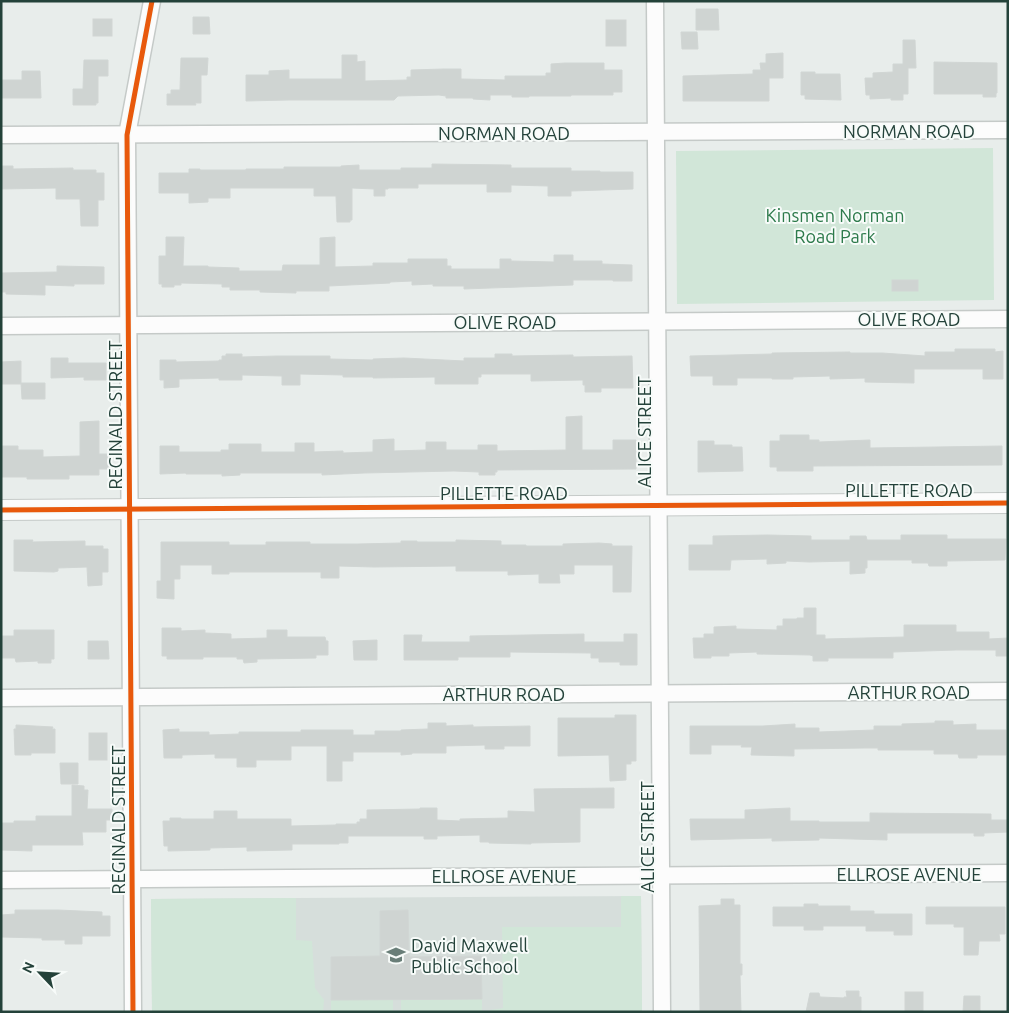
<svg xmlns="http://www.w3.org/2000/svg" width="1009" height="1013" viewBox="0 0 1009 1013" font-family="Ubuntu,sans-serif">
	<rect width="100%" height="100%" fill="#e8edeb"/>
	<!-- built -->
	<polygon fill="#d6dedb" points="641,896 642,1012 152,1012 151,899"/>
	<!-- green -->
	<g fill="#d1e6d8">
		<polygon points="993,148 994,300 677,304 676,151"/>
		<polygon points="621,896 641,896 642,1012 490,1012 490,1010 503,1008 502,927 621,927"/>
		<polygon points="296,898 296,940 312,941 315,988 324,1000 323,1012 152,1012 151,899"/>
		<polygon points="482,999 482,1012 401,1012 401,1000"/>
		<rect x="331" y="1000" width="62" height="12"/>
	</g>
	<!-- building -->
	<g fill="#cfd4d2" stroke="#d1d6d4">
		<polygon points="696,9 718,9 719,30 696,30"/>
		<polygon points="193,17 209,17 210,34 193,34"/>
		<rect x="93" y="19" width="19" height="17"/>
		<rect x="606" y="20" width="20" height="26"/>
		<polygon points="681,32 697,32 698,49 682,49"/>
		<polygon points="903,40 915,40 916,68 908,68 908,94 903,94 903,100 891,100 891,98 870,99 870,95 866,95 865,78 873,78 873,73 893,72 893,64 903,64"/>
		<polygon points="783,53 783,78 769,78 769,101 683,101 683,76 753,74 753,70 761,70 760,63 766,63 766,54"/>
		<polygon points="342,55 357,55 357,62 365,61 365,81 407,80 407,77 411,77 411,70 444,69 461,69 461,79 505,80 505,76 546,76 546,73 551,73 551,64 565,63 604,63 604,70 622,70 622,92 613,92 613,95 571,95 571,96 529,96 529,97 512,97 512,95 490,95 490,100 473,99 473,98 446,98 446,96 439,95 398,96 394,100 289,100 246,101 246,75 269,75 269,71 289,70 289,79 342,79"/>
		<polygon points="181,58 208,58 207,75 201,75 201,103 195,103 196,105 167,105 167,94 171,94 171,90 180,90"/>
		<polygon points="84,60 108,60 108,76 98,76 98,103 96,103 96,105 73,105 73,89 83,89"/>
		<polygon points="934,62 997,63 997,93 996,93 996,97 983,97 983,94 934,94"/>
		<polygon points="22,71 40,71 41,98 1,98 1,80 22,80"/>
		<polygon points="801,72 815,72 815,74 840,74 841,100 805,99 805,95 801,95"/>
		<polygon points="432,164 511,165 511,168 571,168 571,171 600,171 600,172 633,172 633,189 571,191 571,196 548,196 548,186 511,185 511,192 487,192 487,184 418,184 418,188 388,188 388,189 385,189 385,196 374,196 374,189 352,188 352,220 350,220 350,222 337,222 336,196 314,196 314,188 230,188 230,198 208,198 208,202 189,203 189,193 159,193 159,173 189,173 189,169 200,169 200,170 246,170 246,169 284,169 284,167 341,167 341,166 359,165 359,170 401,170 401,168 432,168"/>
		<polygon points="1,166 13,166 13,169 73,168 73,170 96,170 96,173 104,173 104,200 98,200 98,226 81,226 80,199 56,199 56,188 1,189"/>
		<polygon points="166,237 184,237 183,266 208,266 208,267 239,268 239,271 282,271 283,265 320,265 320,238 335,237 335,267 373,266 373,263 408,263 408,259 447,259 447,266 451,266 451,269 500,269 500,259 511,259 511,261 554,262 554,255 573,255 573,261 602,261 602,264 632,265 632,281 613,281 613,280 573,280 573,285 464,289 464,286 433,286 433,284 412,285 412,281 390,282 390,283 329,286 329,291 296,291 296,293 260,292 260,290 230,290 230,287 222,287 222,284 181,283 181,285 174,285 174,287 162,287 162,284 159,284 159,256 166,256"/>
		<polygon points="57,266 104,267 104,284 74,284 74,286 45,285 45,295 6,294 6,292 1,292 1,273 57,272"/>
		<rect x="892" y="280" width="26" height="11"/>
		<polygon points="955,349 995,349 995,352 1003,351 1003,379 983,379 983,369 914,369 914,383 865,382 865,378 830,379 830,376 793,377 793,379 772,379 772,378 737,378 737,385 713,385 713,376 691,376 690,356 772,354 772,353 850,352 850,353 882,353 925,356 925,352 955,352"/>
		<polygon points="226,354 242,354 242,357 277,356 330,356 330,359 373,360 373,359 404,358 464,361 464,358 495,358 495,354 512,354 512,356 573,355 573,357 632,356 633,388 601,388 601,392 585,392 585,385 583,385 583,380 531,381 531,374 481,374 481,377 478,377 478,384 435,384 435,377 373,378 373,377 343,377 343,375 300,374 300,385 282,385 282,376 242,375 242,380 219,380 219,378 179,379 179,387 164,388 164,380 160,380 160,360 176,360 176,362 219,361 219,360 222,360 222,356 226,356"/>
		<polygon points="51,358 68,358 68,363 106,363 106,380 84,380 84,377 51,378"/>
		<polygon points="21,361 21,384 1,384 1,362"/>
		<polygon points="21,383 45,383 45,399 22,399"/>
		<polygon points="582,416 582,450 613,450 613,440 636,440 636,469 497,470 497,472 495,472 495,475 479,475 479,472 454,471 364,473 322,475 322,473 240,473 240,475 222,476 222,474 186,474 186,473 160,474 160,446 179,446 179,452 221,452 221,450 229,450 229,444 261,444 261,452 295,452 295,443 314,443 314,452 343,451 343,453 373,452 373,440 394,439 394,451 426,450 426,442 446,442 446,450 478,450 478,445 497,445 497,451 566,450 566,417"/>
		<polygon points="99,421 99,454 110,454 110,469 99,469 99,475 69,475 69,479 27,479 27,477 1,477 1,446 18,446 18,450 43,450 43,457 80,456 80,422"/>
		<polygon points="780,435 809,435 809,440 819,440 819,442 870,440 870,448 1002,446 1002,465 813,466 813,471 777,471 777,467 770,467 770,441 780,441"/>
		<polygon points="698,441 714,441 714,445 732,445 732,447 742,447 743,471 698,472"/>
		<polygon points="767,535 811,536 811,540 850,540 850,536 866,536 867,540 901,540 901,535 947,535 947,539 1006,539 1005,560 947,561 947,566 929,566 928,563 912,563 912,560 867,560 867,568 865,568 865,573 850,574 850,561 809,562 786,561 786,563 767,564 767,559 731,560 730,570 689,570 689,545 713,545 713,536"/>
		<polygon points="14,540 33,540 32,542 85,541 85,546 103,546 103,549 108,549 108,572 102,572 102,585 88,586 87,567 58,568 58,571 54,572 14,571"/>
		<polygon points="456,540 501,541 501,545 526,545 526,546 563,546 563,544 599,543 612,544 612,546 632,546 631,592 613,592 613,565 574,565 574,574 559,574 560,583 539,583 539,574 508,575 508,571 456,571 456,566 374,567 339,566 339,578 321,578 321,572 229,572 229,574 212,574 212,565 180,565 180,579 174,579 174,599 157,598 157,581 161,581 161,542 229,542 229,545 266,545 266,542 310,542 310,544 358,544 401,543 401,541 417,541 417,542 456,542"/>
		<polygon points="804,608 816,608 816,635 825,635 825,639 904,637 904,625 956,625 956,632 989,632 989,639 1008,638 1008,656 996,656 996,650 956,650 893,652 893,658 828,658 828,661 813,661 813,656 810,655 757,654 757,652 729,653 729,656 711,656 711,658 694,658 693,638 704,638 704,634 714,634 714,627 736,626 736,629 777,630 777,626 783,626 783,619 797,619 797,618 804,618"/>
		<polygon points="162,628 181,628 181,631 205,630 205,633 231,634 231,639 267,638 267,630 287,630 287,637 325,637 326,641 328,641 328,655 316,655 316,658 257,659 257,662 244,663 243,659 237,659 237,657 203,657 203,659 167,659 167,656 162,656"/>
		<polygon points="14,630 54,630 54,659 51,659 51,663 38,663 38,661 16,662 15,658 1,658 1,636 14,636"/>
		<polygon points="584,634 584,642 624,642 624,634 637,634 637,665 620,665 620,662 599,662 599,658 591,658 591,653 510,652 510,657 458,657 458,660 404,660 404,635 422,635 421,642 470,642 470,636"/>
		<polygon points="377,640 377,660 354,660 353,641"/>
		<polygon points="88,641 108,641 109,659 88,659"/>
		<polygon points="615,715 636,715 636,761 631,761 631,764 626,764 626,780 610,781 609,755 558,756 558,718 615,718"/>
		<polygon points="935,721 953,721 953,725 976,724 976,730 1006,730 1006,755 977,755 977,758 959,758 958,754 934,754 934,750 878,750 878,748 864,748 794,749 794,756 751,755 752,747 741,747 742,745 711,745 711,754 690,754 690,726 763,726 795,724 795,728 819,728 819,732 874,730 874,726 902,726 902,724 935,723"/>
		<polygon points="428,723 446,723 446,726 473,725 473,727 530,726 530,746 504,746 504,749 485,749 485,745 446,746 446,753 412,753 412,754 401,755 401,752 353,752 353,761 342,761 342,781 327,781 327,746 291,746 291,760 256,760 256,767 237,767 237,758 215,758 215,754 182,755 182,758 164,758 163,730 179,729 179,732 209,732 209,735 239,734 239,732 301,732 301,730 353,730 353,735 375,735 375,731 401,731 401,730 428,729"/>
		<polygon points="16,725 53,727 52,729 55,729 55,753 31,753 31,755 15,755 14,729 16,729"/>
		<rect x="89" y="733" width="18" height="27"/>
		<polygon points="60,763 78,763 78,784 61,784"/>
		<polygon points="72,785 84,786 84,790 88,790 87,809 112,809 112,820 106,820 106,832 82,832 83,845 32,845 32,851 1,850 1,823 14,823 14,821 36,821 36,816 72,816"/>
		<polygon points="614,788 614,808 580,808 580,842 531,843 531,844 489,843 489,842 480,842 480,835 437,836 437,839 424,839 424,836 348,836 348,843 339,843 339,844 292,844 292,850 247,851 247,847 210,848 210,850 168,851 168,846 164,846 163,821 170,821 170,818 181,818 181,819 214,819 214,811 237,811 237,819 291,819 291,826 336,825 336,824 357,824 357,822 360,822 360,819 367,819 367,810 420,809 420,808 437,808 437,820 460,821 460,819 508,818 508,811 535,812 534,789"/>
		<polygon points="790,808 790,821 819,821 819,822 870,822 870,813 991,814 991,820 1008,820 1008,832 984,833 984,836 974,836 974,833 887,833 887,840 819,838 819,840 772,841 772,838 691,840 690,819 745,819 745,810"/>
		<polygon points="721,899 734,899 734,905 740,905 740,964 742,964 742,975 740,975 741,1012 700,1012 699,906 721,905"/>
		<polygon points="804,904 818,904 818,906 850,906 850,911 874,911 874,914 912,914 912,935 894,935 894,931 866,931 866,926 823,926 823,930 804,930 804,926 773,926 773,907 804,907"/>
		<polygon points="926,907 1005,907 1005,934 999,934 1000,941 979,941 978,955 964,955 964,927 954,927 954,924 926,924"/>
		<polygon points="15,910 58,910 102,912 102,916 110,916 110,936 82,936 82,944 65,944 65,940 42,940 42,938 1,937 1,915 15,914"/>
		<polygon points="408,910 409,957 481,956 482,999 331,1000 331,957 380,956 380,911"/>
		<polygon points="846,991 859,991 859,997 861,997 861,1012 806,1012 810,993 819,993 820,997 844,998 844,997 847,997"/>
		<rect x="905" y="992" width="18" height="20"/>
		<polygon points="964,996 980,996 980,1012 963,1012"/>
	</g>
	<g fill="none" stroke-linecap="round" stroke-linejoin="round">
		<!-- minor casing -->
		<g stroke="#c5cac8" stroke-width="19">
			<g id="minor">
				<polyline points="655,1 662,1012"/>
				<polyline points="1,135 1008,130"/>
				<polyline points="1,326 1008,319"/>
				<polyline points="1,698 1008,691"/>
				<polyline points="1,880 1008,873"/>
				<polyline points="133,1012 127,135 152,1"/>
			</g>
		</g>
		<!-- tertiary casing -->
		<g stroke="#c5cac8" stroke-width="22">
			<polyline id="tertiary" points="1,510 1008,503"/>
		</g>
		<!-- minor -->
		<use href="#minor" stroke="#fcfcfc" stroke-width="16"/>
		<!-- tertiary -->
		<use href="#tertiary" stroke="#fcfcfc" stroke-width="20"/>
		<!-- cycleway casing -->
		<g stroke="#f7fbf9" stroke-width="8">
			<g id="cycleway">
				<polyline points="1,510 1008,503"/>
				<polyline points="133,1012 127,135 152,1"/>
			</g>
		</g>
		<!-- cycleway -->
		<use href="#cycleway" stroke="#e8590c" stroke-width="5"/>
	</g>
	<!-- icons -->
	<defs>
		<g id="school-bare" transform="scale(1.5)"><path d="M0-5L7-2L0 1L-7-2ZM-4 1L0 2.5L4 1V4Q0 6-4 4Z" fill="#697e78" stroke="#f7fbf9" stroke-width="2.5" paint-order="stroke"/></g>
	</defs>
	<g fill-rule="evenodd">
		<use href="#school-bare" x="396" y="955"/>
	</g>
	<g text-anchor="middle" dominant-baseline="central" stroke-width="4" stroke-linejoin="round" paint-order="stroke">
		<!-- street labels -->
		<g font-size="18" fill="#24423a" stroke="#f7fbf9">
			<text x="909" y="131">NORMAN ROAD</text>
			<text x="504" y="133">NORMAN ROAD</text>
			<text x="909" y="319">OLIVE ROAD</text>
			<text x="505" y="322">OLIVE ROAD</text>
			<text transform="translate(115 415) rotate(-90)">REGINALD STREET</text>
			<text transform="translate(644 432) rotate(-90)">ALICE STREET</text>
			<text x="909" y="490">PILLETTE ROAD</text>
			<text x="504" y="493">PILLETTE ROAD</text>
			<text x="909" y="692">ARTHUR ROAD</text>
			<text x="504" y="694">ARTHUR ROAD</text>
			<text transform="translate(118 820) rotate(-90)">REGINALD STREET</text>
			<text transform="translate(647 837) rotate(-90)">ALICE STREET</text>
			<text x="909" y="874">ELLROSE AVENUE</text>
			<text x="504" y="876">ELLROSE AVENUE</text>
		</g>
		<!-- park labels -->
		<g font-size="18" fill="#2d7a4b" stroke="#f7fbf9">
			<text x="835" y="215">Kinsmen Norman<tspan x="835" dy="21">Road Park</tspan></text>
		</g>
		<!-- poi labels -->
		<g font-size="18" fill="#24423a" stroke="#f7fbf9" text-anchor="start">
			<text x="411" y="945">David Maxwell<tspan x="411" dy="21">Public School</tspan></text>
		</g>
	</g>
	<!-- border -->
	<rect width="1009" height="1013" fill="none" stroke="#24423a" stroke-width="5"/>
	<!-- north arrow -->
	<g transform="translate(40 973) rotate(295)" stroke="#f7fbf9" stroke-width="4" paint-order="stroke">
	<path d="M0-4L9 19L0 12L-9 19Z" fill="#24423a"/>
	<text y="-8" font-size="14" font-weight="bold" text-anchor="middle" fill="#24423a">N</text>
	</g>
</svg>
